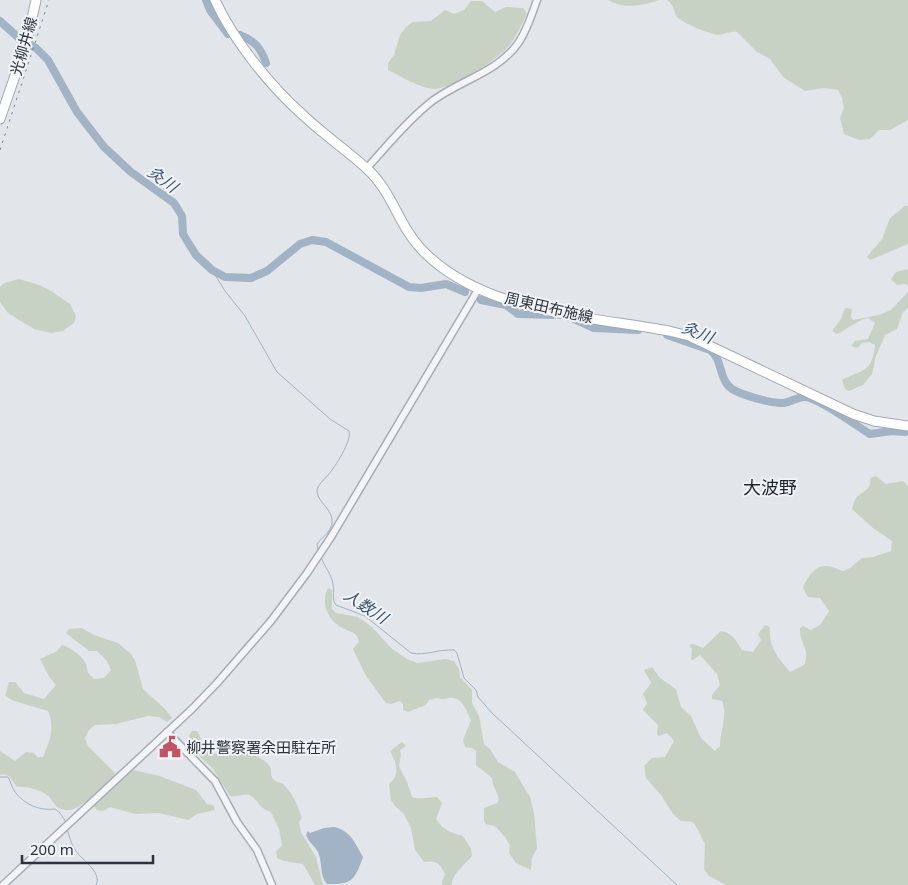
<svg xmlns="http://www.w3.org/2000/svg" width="908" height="885" viewBox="0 0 908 885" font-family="'Noto Sans','Noto Sans JP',sans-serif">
	<rect width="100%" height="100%" fill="#e2e5e9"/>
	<!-- green -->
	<g fill="#c8d2c4">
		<path d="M608,0H661C643,5 625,10 608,0Z"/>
		<path d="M667,0H908V120L890,130H879L870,139L859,140L844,134L840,118L844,108L842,98L838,90L824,88L805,91L783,77L770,59L757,52L737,32C730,31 723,35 718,35C709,34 683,23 677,17C673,11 674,4 667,0Z"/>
		<path d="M471,1H482L495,12L506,7L523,8L527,14C521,25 516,38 508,47C495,61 453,88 435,89C422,89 400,76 388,70V63L394,55L400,35L406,27L413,22L431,21L445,10L454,14L464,10Z"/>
		<polygon points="905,206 908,206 908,244 870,260 867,257 882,239 890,218"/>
		<polygon points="908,269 908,286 906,284 897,285 891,279 896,272"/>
		<polygon points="19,279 39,285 51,291 70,304 76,316 74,323 63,331 51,333 34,329 8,313 0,302 0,287 4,283"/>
		<path d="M908,292V308L903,312L897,329L885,335L876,356L872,374L863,385L849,391L845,389L842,380C863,369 872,373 875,345L869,342L862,343L857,348L851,346L855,341L868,339L875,323L868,318C856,321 848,329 837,334L832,331L841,319L845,308L852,309L851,317L853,320L879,315L891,310Z"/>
		<path d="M876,476L886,484L903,481L908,486V885H726L709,876L704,869L705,844L698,830L693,822L681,821L673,814L661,795L646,778L644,766L652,758L665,757L674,741L667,733L659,736L657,734L658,725L643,710L647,703L643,694L651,683L644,670L652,667L660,678L676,689L681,707L691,716L701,738L715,751L720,746C720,731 728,714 722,701L712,699V695L720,685L717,674L700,655L693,660L691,659L692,649L689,645L693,644L703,648L721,631C732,633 736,640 742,650L753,652L761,640L758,634L765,625L770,627C768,646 778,658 790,672L804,665C811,648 799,644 800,628L803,626L811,630L821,624L829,611L820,598L808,597L803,588C806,579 815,565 826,566C831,566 838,569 843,571L850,568L862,558L873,557L891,551L892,541L873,528L852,509C853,506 854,500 857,497C863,490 872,490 870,478Z"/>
		<path d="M328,588L332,590V609L336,613L358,617L372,627L391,648L407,659L417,663L446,659L454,661L459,669L460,677L472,690V703L479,716L484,744L490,749L498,762L515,772L530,797L534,813L537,848L532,858L531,870L516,863L509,853L510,845L505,837L495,826L486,824L484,821V808L497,803L499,800C498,792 492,786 492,778L476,765V751L472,748L465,747L463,740L471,720C467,712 463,699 453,698C447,697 443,701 437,698L429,700L426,705L408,712L403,710V704L400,701L391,704L386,703L366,676L353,649L359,642C358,632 350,632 342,628C328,620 320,603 328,588Z"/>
		<path d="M82,628L94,635L118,643L131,654L135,660L143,689L165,709L172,718L167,722L159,717L148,716L116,724L95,725L89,730L85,738L88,746L121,779L133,770L160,776L196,790L207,804L213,805L215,810L197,814L188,820L159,813L135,814L110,807L103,811L97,810L89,800C82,803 76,810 68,810C58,810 55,805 50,798C43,790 27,786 17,787L9,776L2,774L0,775V751L15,761L26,752L34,753L37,757H43C50,742 55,726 48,711L14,701L5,696L9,682H15L24,693L44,699L56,685L50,678L40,659L57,651L62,645C69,647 81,655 85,662C89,671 85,671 94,679L104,678L111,670L107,661L97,651H89L66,633L69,629Z"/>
		<path d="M192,731H197C200,735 201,740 204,745C210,758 228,754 239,750C248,753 265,758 270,767C272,771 270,775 273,779C275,782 280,782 283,784C294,794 297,805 302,818L299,822L301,832L316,857L323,885H315L303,864L284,861L277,858L276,852L282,845L279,829L271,812C258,808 260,802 251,796C245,792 237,798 230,796L213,769L193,750V744L189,736Z"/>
		<path d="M402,742L406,746L400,750L401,754L399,766L407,782L412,797C419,800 428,797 437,797L442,803L436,819C443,830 452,833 463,836L471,849L472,856C465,865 452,873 452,885H442V882L445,874C440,863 436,860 424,862L415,850L411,828L404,814L396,807L391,800L389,784C401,775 396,762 390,751Z"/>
	</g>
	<!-- water -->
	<path fill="#a1b3c5" d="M334,827C351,831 355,843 363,857C355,879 353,885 327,884C319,875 323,863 318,852C315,846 309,843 306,835L308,831L310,833L324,828Z"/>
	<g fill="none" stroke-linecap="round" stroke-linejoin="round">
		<!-- stream -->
		<g stroke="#a1b3c5" stroke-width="1">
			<path d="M212,270L225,291L245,316L277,372L330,419L349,431C352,441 335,467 328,475C325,479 320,483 318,487C312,502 340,510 330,529C327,535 321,538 317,544L318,551"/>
			<polyline points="906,430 905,432 908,433"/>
			<path d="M321,557C324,566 332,575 333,584C335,592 331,599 336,605L365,616L411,653C425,656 439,649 454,650L457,653L464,678L476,690L478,697L492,713L677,885"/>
			<path d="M0,777H8C11,782 12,788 15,792C25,805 40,811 55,809L60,813L66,822"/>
			<path d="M67,829C69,835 71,843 74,848C80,860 103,871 96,885"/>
		</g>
		<!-- river -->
		<g stroke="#a1b3c5" stroke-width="8">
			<polyline points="206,0 210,10 228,34"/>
			<polyline points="0,21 21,40 36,48 48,60 77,112 104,147 131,172 174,203 182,216 183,234 189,244 196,255 212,270 225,277 251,278 267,271 300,244 312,240 326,242 409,287 421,288 446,284 465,292"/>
			<path d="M240,35C255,41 261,48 266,63"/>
			<polyline points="481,300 506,305 518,314 553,315"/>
			<polyline points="574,319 594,328 638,330"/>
			<path d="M667,335L710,350C723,359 718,379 732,389C742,395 772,404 784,403C791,402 799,396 806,397C821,399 855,425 870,434L892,431L905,432"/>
		</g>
		<!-- minor casing -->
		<g stroke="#a8acb3" stroke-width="9">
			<g id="minor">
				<path d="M367,168C387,146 407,121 431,102C458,81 499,72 519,42C527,30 532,14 537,0"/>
				<polyline points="167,732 215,781 237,822 257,850 272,885"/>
				<polyline points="3,885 192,709 217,683 271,621 307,573 331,537 479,288"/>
			</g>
		</g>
		<!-- major casing -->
		<g stroke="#a2a9b3" stroke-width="11">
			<g id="major">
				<path d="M215,0C233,40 271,87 304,116C323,134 345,149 365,167C392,190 398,225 422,250C483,313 588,316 669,331L689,336L853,414L874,421L908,426"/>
				<polyline points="0,119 27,41 36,0"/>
			</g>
		</g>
		<!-- minor -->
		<use href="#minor" stroke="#f4f5f8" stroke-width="6"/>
		<!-- major -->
		<use href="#major" stroke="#fff" stroke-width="9"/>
		<!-- rail -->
		<polyline stroke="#7d8591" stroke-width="1" stroke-dasharray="2.5 5" stroke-linecap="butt" points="0,150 49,0"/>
	</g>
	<!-- icons -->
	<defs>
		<g id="civic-bare" transform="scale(1.725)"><path d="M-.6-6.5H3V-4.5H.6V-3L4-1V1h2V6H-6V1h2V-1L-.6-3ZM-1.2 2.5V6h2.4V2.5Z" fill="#c15466" stroke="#f1f4f6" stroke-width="2.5" paint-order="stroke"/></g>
	</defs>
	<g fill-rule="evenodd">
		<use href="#civic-bare" x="170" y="747"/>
	</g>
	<g text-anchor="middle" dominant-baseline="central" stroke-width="4" stroke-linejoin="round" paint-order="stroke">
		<!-- street labels -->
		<g font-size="15" fill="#2c333f" stroke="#f1f4f6">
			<text transform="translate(23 46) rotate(-74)">光柳井線</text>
			<text transform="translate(549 307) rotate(13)">周東田布施線</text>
		</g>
		<!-- poi labels -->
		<g font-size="15" fill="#2c333f" stroke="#f1f4f6" text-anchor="start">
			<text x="186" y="747">柳井警察署余田駐在所</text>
		</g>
		<!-- water labels -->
		<g font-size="16" font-style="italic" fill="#3a526f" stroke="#f1f4f6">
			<text transform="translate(163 179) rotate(36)">灸川</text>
			<text transform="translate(698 332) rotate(22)">灸川</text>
			<text transform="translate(366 606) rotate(33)">人数川</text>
		</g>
		<!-- quarter labels -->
		<g font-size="18" fill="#1e2430" stroke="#f1f4f6">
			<text x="770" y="487">大波野</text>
		</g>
	</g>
	<!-- scale -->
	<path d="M22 855v8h131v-8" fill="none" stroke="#2c333f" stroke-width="2.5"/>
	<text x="30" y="855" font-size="15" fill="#2c333f" stroke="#f1f4f6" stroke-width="4" paint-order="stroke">200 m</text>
</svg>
